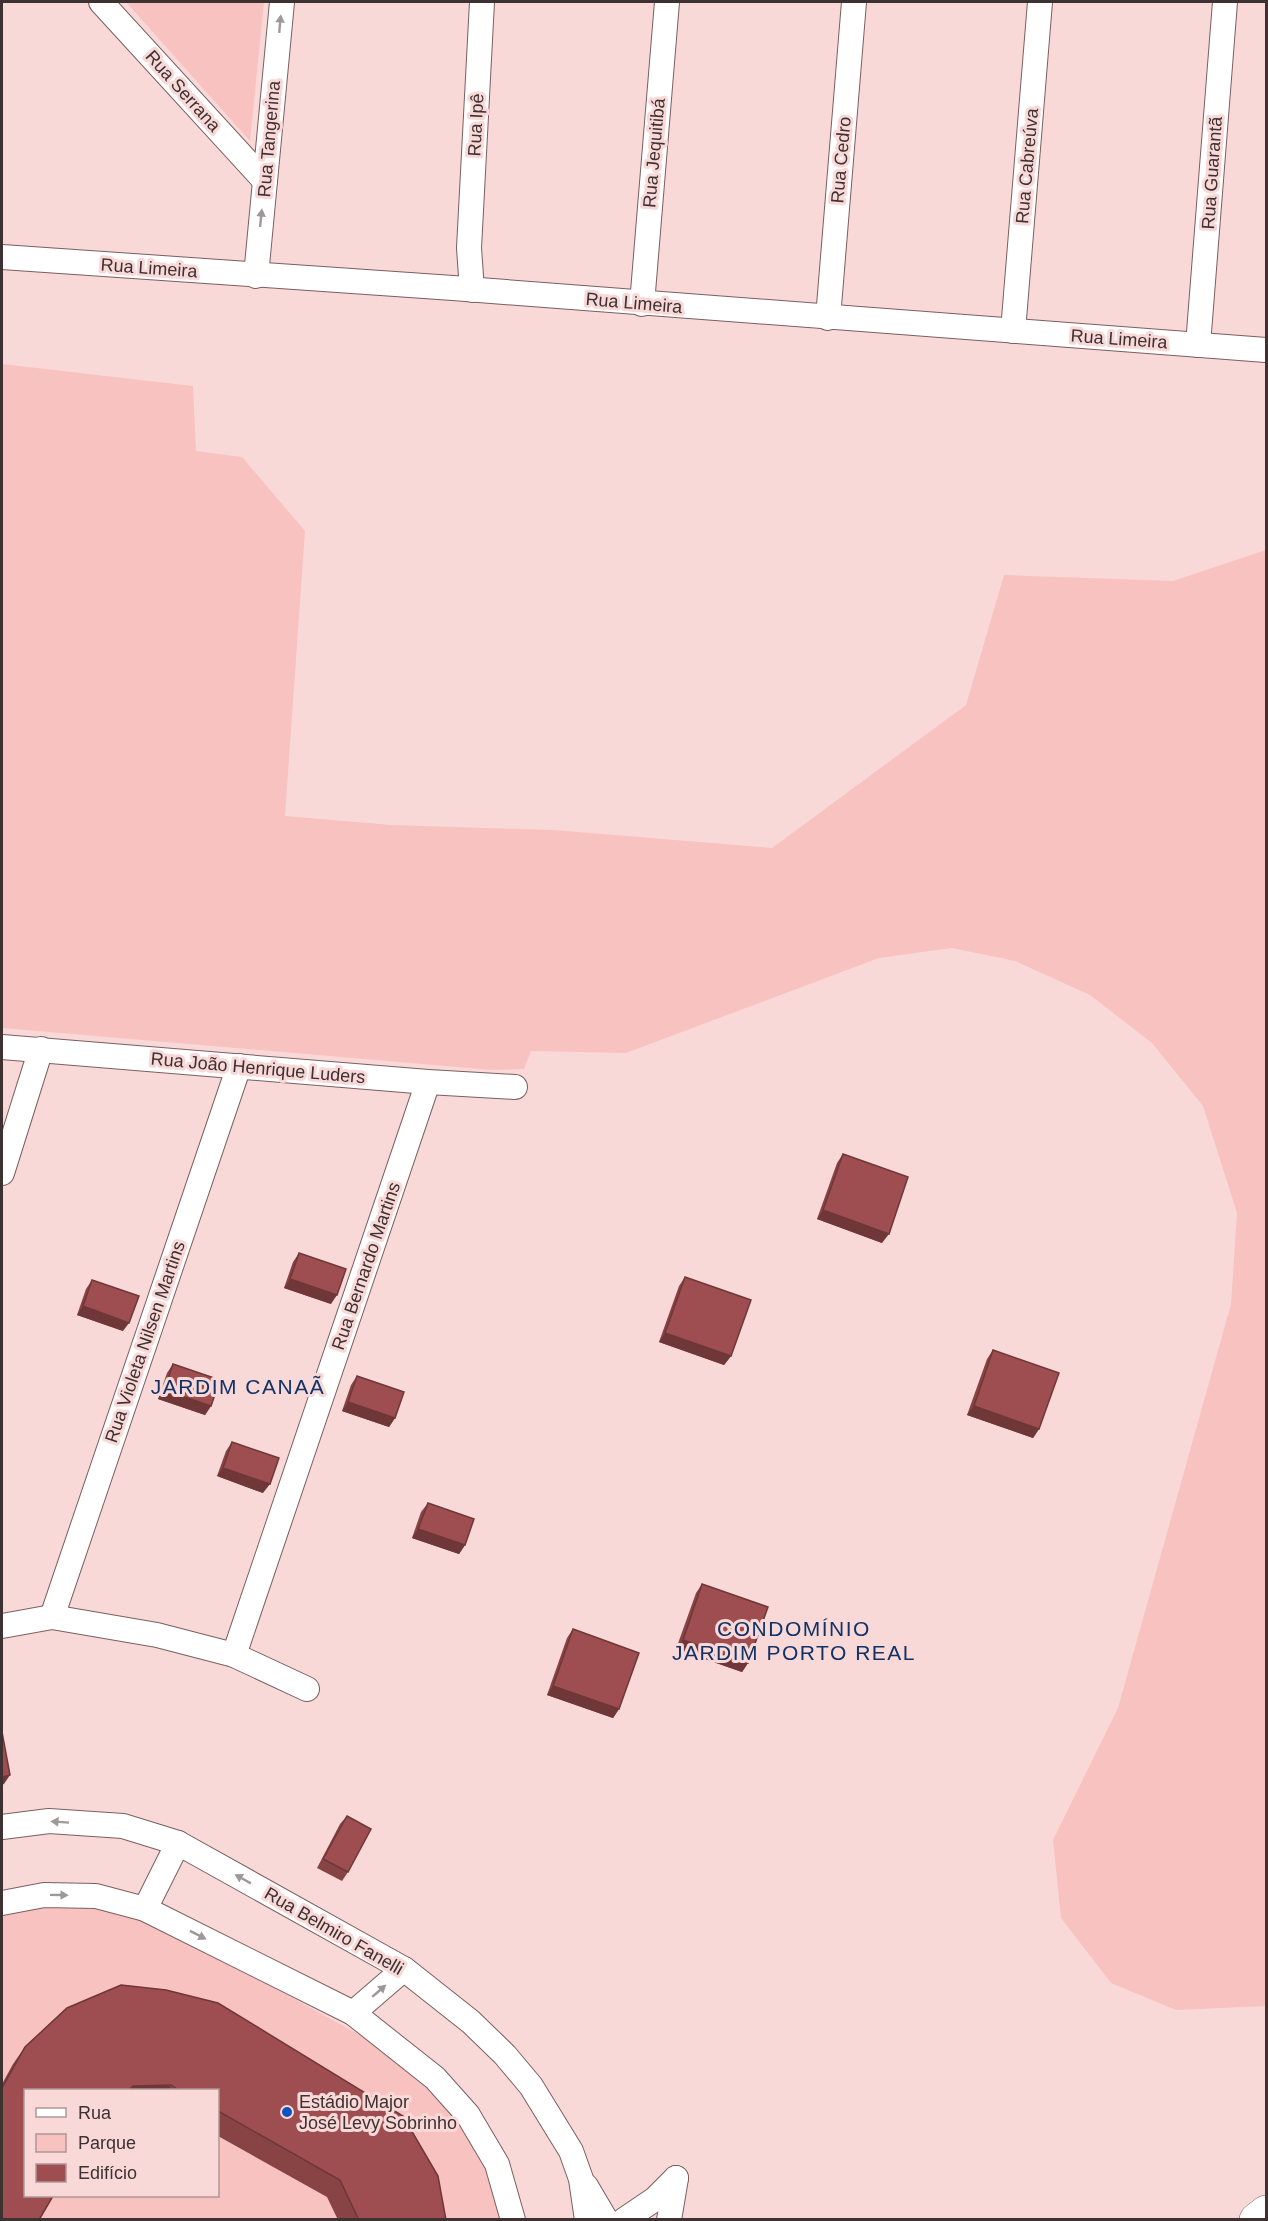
<svg xmlns="http://www.w3.org/2000/svg" width="1268" height="2221" viewBox="0 0 1268 2221" font-family="Arial,sans-serif">
	<rect width="100%" height="100%" fill="#f9d9d8"/>
	<!-- green -->
	<g fill="#f8c2c1" fill-rule="evenodd">
		<polygon points="126,2 264,2 250,141"/>
		<polygon points="2,364 193,386 196,451 242,457 305,531 285,816 392,825 553,830 772,848 966,705 1004,575 1173,581 1266,550 1266,809 1265,810 1266,826 1266,2006 1176,2010 1111,1983 1061,1918 1053,1840 1118,1708 1231,1304 1237,1213 1203,1106 1152,1043 1090,995 1015,961 952,948 879,958 626,1053 531,1051 524,1069 492,1070 2,1028"/>
		<path d="M96,1905L144,1917L362,2036L434,2090L491,2162L508,2219H2V1916L41,1907ZM26,2090H218V2196H26Z"/>
	</g>
	<g fill="none" stroke-linecap="round" stroke-linejoin="round">
		<!-- minor casing -->
		<g stroke="#7a5f5f" stroke-width="26">
			<g id="minor">
				<polyline points="101,2 265,181"/>
				<polyline points="2,257 453,288 1266,350"/>
				<polyline points="256,276 282,2"/>
				<polyline points="472,290 469,248 482,2"/>
				<polyline points="642,304 667,2"/>
				<polyline points="828,318 854,2"/>
				<polyline points="1013,331 1040,2"/>
				<polyline points="1198,345 1225,2"/>
				<polyline points="2,1047 428,1082 515,1087"/>
				<polyline points="2,1173 41,1049"/>
				<polyline points="52,1617 239,1066"/>
				<polyline points="2,1626 52,1617 157,1635 234,1655 307,1689"/>
				<polyline points="234,1655 428,1082"/>
				<polyline points="2,1827 49,1821 123,1826 178,1843 404,1969 471,2022 505,2055 531,2086 571,2151 581,2179 587,2220"/>
				<polyline points="2,1903 44,1895 96,1896 145,1909 353,2013 435,2078 468,2115 497,2164 513,2220"/>
				<polyline points="145,1909 178,1843"/>
				<polyline points="353,2013 404,1969"/>
				<polyline points="586,2186 606,2220"/>
				<polyline points="624,2220 655,2199 676,2178"/>
				<polyline points="669,2220 676,2178"/>
			</g>
		</g>
		<!-- secondary casing -->
		<g stroke="#7a5f5f" stroke-width="34">
			<polyline id="secondary" points="1256,2220 1266,2212"/>
		</g>
		<!-- minor -->
		<use href="#minor" stroke="#fff" stroke-width="24"/>
		<!-- secondary -->
		<use href="#secondary" stroke="#fff" stroke-width="33"/>
	</g>
	<!-- wall -->
	<g fill="#884345">
		<polygon points="843,1154 882,1243 817,1219 837,1163"/>
		<polygon points="299,1253 331,1304 284,1288 293,1262"/>
		<polygon points="685,1277 731,1356 724,1365 659,1342 679,1286"/>
		<polygon points="92,1280 123,1331 77,1315 86,1289"/>
		<polygon points="993,1350 1039,1429 1033,1438 967,1415 987,1359"/>
		<polygon points="173,1364 211,1406 205,1415 158,1399 167,1373"/>
		<polygon points="357,1376 395,1418 389,1427 342,1411 351,1385"/>
		<polygon points="232,1442 263,1493 217,1476 226,1451"/>
		<polygon points="428,1503 465,1545 459,1554 412,1538 421,1512"/>
		<polygon points="702,1584 748,1663 742,1672 676,1649 696,1593"/>
		<polygon points="573,1629 619,1709 613,1718 547,1695 567,1638"/>
		<polygon points="347,1816 348,1872 342,1881 317,1868 340,1824"/>
		<polygon points="121,1985 166,1990 218,2003 403,2116 438,2176 446,2220 338,2220 327,2197 218,2136 218,2091 26,2091 26,2196 53,2196 39,2220 2,2220 2,2084 13,2064 25,2047 67,2008"/>
	</g>
	<!-- shaded-wall -->
	<g fill="#6f3738">
		<polygon points="823,1210 889,1234 882,1243 817,1219"/>
		<polygon points="290,1279 337,1295 331,1304 284,1288"/>
		<polygon points="83,1306 129,1323 123,1331 77,1315"/>
		<polygon points="665,1333 731,1356 724,1365 659,1342"/>
		<polygon points="164,1390 211,1406 205,1415 158,1399"/>
		<polygon points="348,1402 395,1418 389,1427 342,1411"/>
		<polygon points="974,1406 1039,1429 1033,1438 967,1415"/>
		<polygon points="223,1468 270,1484 263,1493 217,1476"/>
		<polygon points="418,1529 465,1545 459,1554 412,1538"/>
		<polygon points="683,1640 748,1663 742,1672 676,1649"/>
		<polygon points="553,1686 619,1709 613,1718 547,1695"/>
		<polygon points="10,1775 4,1784 2,1785 2,1777"/>
		<polygon points="171,2085 168,2091 128,2091 133,2086"/>
	</g>
	<!-- building -->
	<g fill="#9e4e50" stroke="#6f3738" stroke-width="1.5">
		<polygon points="843,1154 908,1177 889,1234 823,1210"/>
		<polygon points="299,1253 346,1269 337,1295 290,1279"/>
		<polygon points="685,1277 751,1300 731,1356 665,1333"/>
		<polygon points="92,1280 139,1296 129,1323 83,1306"/>
		<polygon points="993,1350 1059,1373 1039,1429 974,1406"/>
		<polygon points="173,1364 220,1380 211,1406 164,1390"/>
		<polygon points="357,1376 404,1392 395,1418 348,1402"/>
		<polygon points="232,1442 279,1458 270,1484 223,1468"/>
		<polygon points="428,1503 474,1519 465,1545 418,1529"/>
		<polygon points="702,1584 768,1607 748,1663 683,1640"/>
		<polygon points="573,1629 639,1653 619,1709 553,1686"/>
		<polygon points="2,1732 10,1775 2,1777"/>
		<polygon points="347,1816 371,1829 348,1872 323,1859"/>
		<polygon points="121,1985 166,1990 218,2003 403,2116 438,2176 446,2220 358,2220 358,2218 340,2180 218,2111 218,2091 180,2091 171,2085 133,2086 128,2091 26,2091 26,2196 53,2196 39,2220 2,2220 2,2088 25,2047 67,2008"/>
	</g>
	<!-- one-way arrows -->
	<defs><path id="oneway-solid" d="M-6-.8H1V-3.2L6.5 0L1 3.2V.8H-6Z" transform="scale(1.5)"/></defs>
	<g fill="#9e9898">
		<use href="#oneway-solid" transform="translate(280 24) rotate(-85)"/>
		<use href="#oneway-solid" transform="translate(261 218) rotate(-84)"/>
		<use href="#oneway-solid" transform="translate(60 1822) rotate(-176)"/>
		<use href="#oneway-solid" transform="translate(243 1879) rotate(-151)"/>
		<use href="#oneway-solid" transform="translate(59 1895) rotate(1)"/>
		<use href="#oneway-solid" transform="translate(198 1935) rotate(27)"/>
		<use href="#oneway-solid" transform="translate(379 1991) rotate(-41)"/>
	</g>
	<!-- markers -->
	<circle fill="#0e54bf" stroke="#f9d9d8" stroke-width="2" cx="287" cy="2112" r="6"/>
	<g text-anchor="middle" dominant-baseline="central" stroke-width="6" stroke-linejoin="round" paint-order="stroke">
		<!-- street labels -->
		<g font-size="18" fill="#3d3131" stroke="#f9d9d8">
			<text transform="translate(183 91) rotate(48)">Rua Serrana</text>
			<text transform="translate(476 125) rotate(-87)">Rua Ipê</text>
			<text transform="translate(269 139) rotate(-85)">Rua Tangerina</text>
			<text transform="translate(654 153) rotate(-85)">Rua Jequitibá</text>
			<text transform="translate(841 160) rotate(-85)">Rua Cedro</text>
			<text transform="translate(1027 166) rotate(-85)">Rua Cabreúva</text>
			<text transform="translate(1212 173) rotate(-86)">Rua Guarantã</text>
			<text transform="translate(149 268) rotate(4)">Rua Limeira</text>
			<text transform="translate(634 303) rotate(5)">Rua Limeira</text>
			<text transform="translate(1119 339) rotate(4)">Rua Limeira</text>
			<text transform="translate(258 1068) rotate(5)">Rua João Henrique Luders</text>
			<text transform="translate(366 1266) rotate(-71)">Rua Bernardo Martins</text>
			<text transform="translate(145 1342) rotate(-71)">Rua Violeta Nilsen Martins</text>
			<text transform="translate(334 1931) rotate(30)">Rua Belmiro Fanelli</text>
		</g>
		<!-- poi labels -->
		<g font-size="18" fill="#3d3131" stroke="#f9d9d8" text-anchor="start">
			<text x="299" y="2102">Estádio Major<tspan x="299" dy="21">José Levy Sobrinho</tspan></text>
		</g>
		<!-- quarter labels -->
		<g font-size="21" letter-spacing="1.5" fill="#123266" stroke="#f9d9d8">
			<text x="238" y="1386">JARDIM CANAÃ</text>
			<text x="794" y="1628">CONDOMÍNIO<tspan x="794" dy="24">JARDIM PORTO REAL</tspan></text>
		</g>
	</g>
	<!-- border -->
	<rect width="1268" height="2221" fill="none" stroke="#3d3131" stroke-width="6"/>
	<!-- legend -->
	<rect x="24" y="2089" width="195" height="108" fill="#f9d9d8" stroke="#ae9695" stroke-width="1.5"/>
	<rect x="36" y="2108" width="30" height="9" fill="#ffffff" stroke="#ae9695" stroke-width="1.5"/>
	<text x="78" y="2119" font-size="18" fill="#3d3131">Rua</text>
	<rect x="36" y="2134" width="30" height="18" fill="#f8c2c1" stroke="#ae9695" stroke-width="1.5"/>
	<text x="78" y="2149" font-size="18" fill="#3d3131">Parque</text>
	<rect x="36" y="2164" width="30" height="18" fill="#9e4e50" stroke="#ae9695" stroke-width="1.5"/>
	<text x="78" y="2179" font-size="18" fill="#3d3131">Edifício</text>
</svg>
